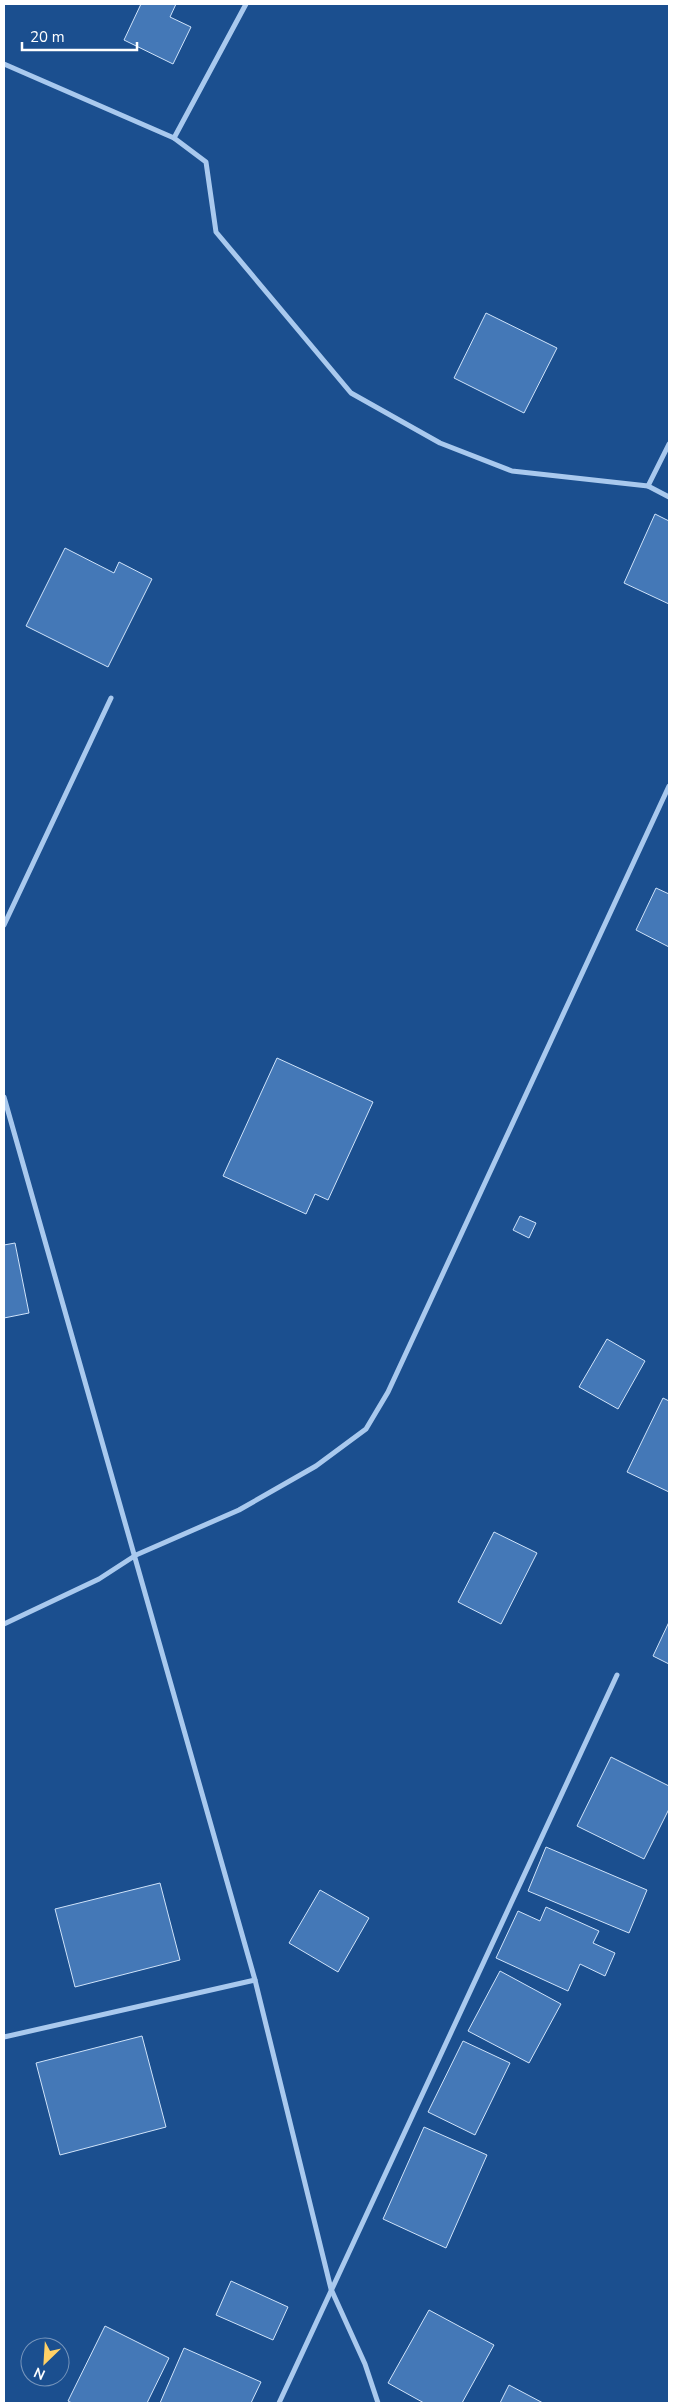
<svg xmlns="http://www.w3.org/2000/svg" width="673" height="2407" viewBox="0 0 673 2407" font-family="'Nunito Sans',sans-serif">
	<rect width="100%" height="100%" fill="#1b4f8f"/>
	<!-- building -->
	<g fill="#4478b7" stroke="#cfe3fa">
		<polygon points="141,4 176,4 170,17 191,27 173,64 124,40"/>
		<polygon points="486,313 557,348 524,413 454,378"/>
		<polygon points="655,514 669,521 669,604 624,583"/>
		<polygon points="65,548 114,573 119,562 152,579 108,667 26,626"/>
		<polygon points="656,888 669,894 669,947 636,930"/>
		<polygon points="277,1058 373,1102 328,1200 315,1194 306,1214 223,1176"/>
		<polygon points="520,1216 536,1223 529,1238 513,1230"/>
		<polygon points="15,1243 29,1313 4,1318 4,1245"/>
		<polygon points="607,1339 645,1361 618,1409 579,1387"/>
		<polygon points="663,1398 669,1401 669,1492 627,1472"/>
		<polygon points="494,1532 537,1553 501,1624 458,1602"/>
		<polygon points="669,1622 669,1664 653,1656"/>
		<polygon points="611,1757 669,1786 669,1809 644,1859 577,1826"/>
		<polygon points="546,1847 647,1890 629,1933 528,1891"/>
		<polygon points="160,1883 180,1960 75,1987 55,1909"/>
		<polygon points="320,1890 369,1918 338,1972 289,1943"/>
		<polygon points="546,1907 599,1931 593,1943 615,1953 605,1976 580,1964 568,1991 496,1958 518,1911 540,1921"/>
		<polygon points="500,1971 561,2004 529,2063 468,2031"/>
		<polygon points="142,2036 166,2127 60,2155 36,2063"/>
		<polygon points="463,2041 510,2063 475,2135 428,2112"/>
		<polygon points="424,2127 487,2155 446,2248 383,2219"/>
		<polygon points="231,2281 288,2307 273,2340 216,2315"/>
		<polygon points="429,2310 494,2345 462,2403 424,2403 388,2383"/>
		<polygon points="105,2326 169,2358 147,2403 72,2403 68,2401"/>
		<polygon points="184,2348 261,2382 251,2403 160,2403"/>
		<polygon points="509,2385 543,2403 500,2403"/>
	</g>
	<g fill="none" stroke-linecap="round" stroke-linejoin="round">
		<!-- minor -->
		<g stroke="#a9c9ee" stroke-width="5">
			<polyline points="4,64 174,138 246,4"/>
			<polyline points="174,138 206,162 216,232 351,393 440,443 512,471 648,486 669,497"/>
			<polyline points="648,486 669,444"/>
			<polyline points="4,925 111,698"/>
			<polyline points="4,1097 255,1980 331,2289 365,2364 378,2403"/>
			<polyline points="4,1624 99,1579 136,1555 239,1510 316,1466 366,1429 388,1392 669,786"/>
			<polyline points="4,2037 255,1980"/>
			<polyline points="279,2403 617,1675"/>
		</g>
	</g>
	<!-- border -->
	<rect width="673" height="2407" fill="none" stroke="#ffffff" stroke-width="10"/>
	<!-- north arrow -->
	<g transform="translate(45 2362) rotate(205)"><circle r="24" fill="#1b4f8f" stroke="#7695bc"/>
	<path d="M0-4L9 19L0 12L-9 19Z" fill="#ffd166"/>
	<text y="-8" font-size="14" font-weight="bold" text-anchor="middle" fill="#ffffff">N</text>
	</g>
	<!-- scale -->
	<path d="M22 42v8h115v-8" fill="none" stroke="#ffffff" stroke-width="2.5"/>
	<text x="30" y="42" font-size="15" fill="#ffffff" stroke="#1b4f8f" stroke-width="4" paint-order="stroke">20 m</text>
</svg>
